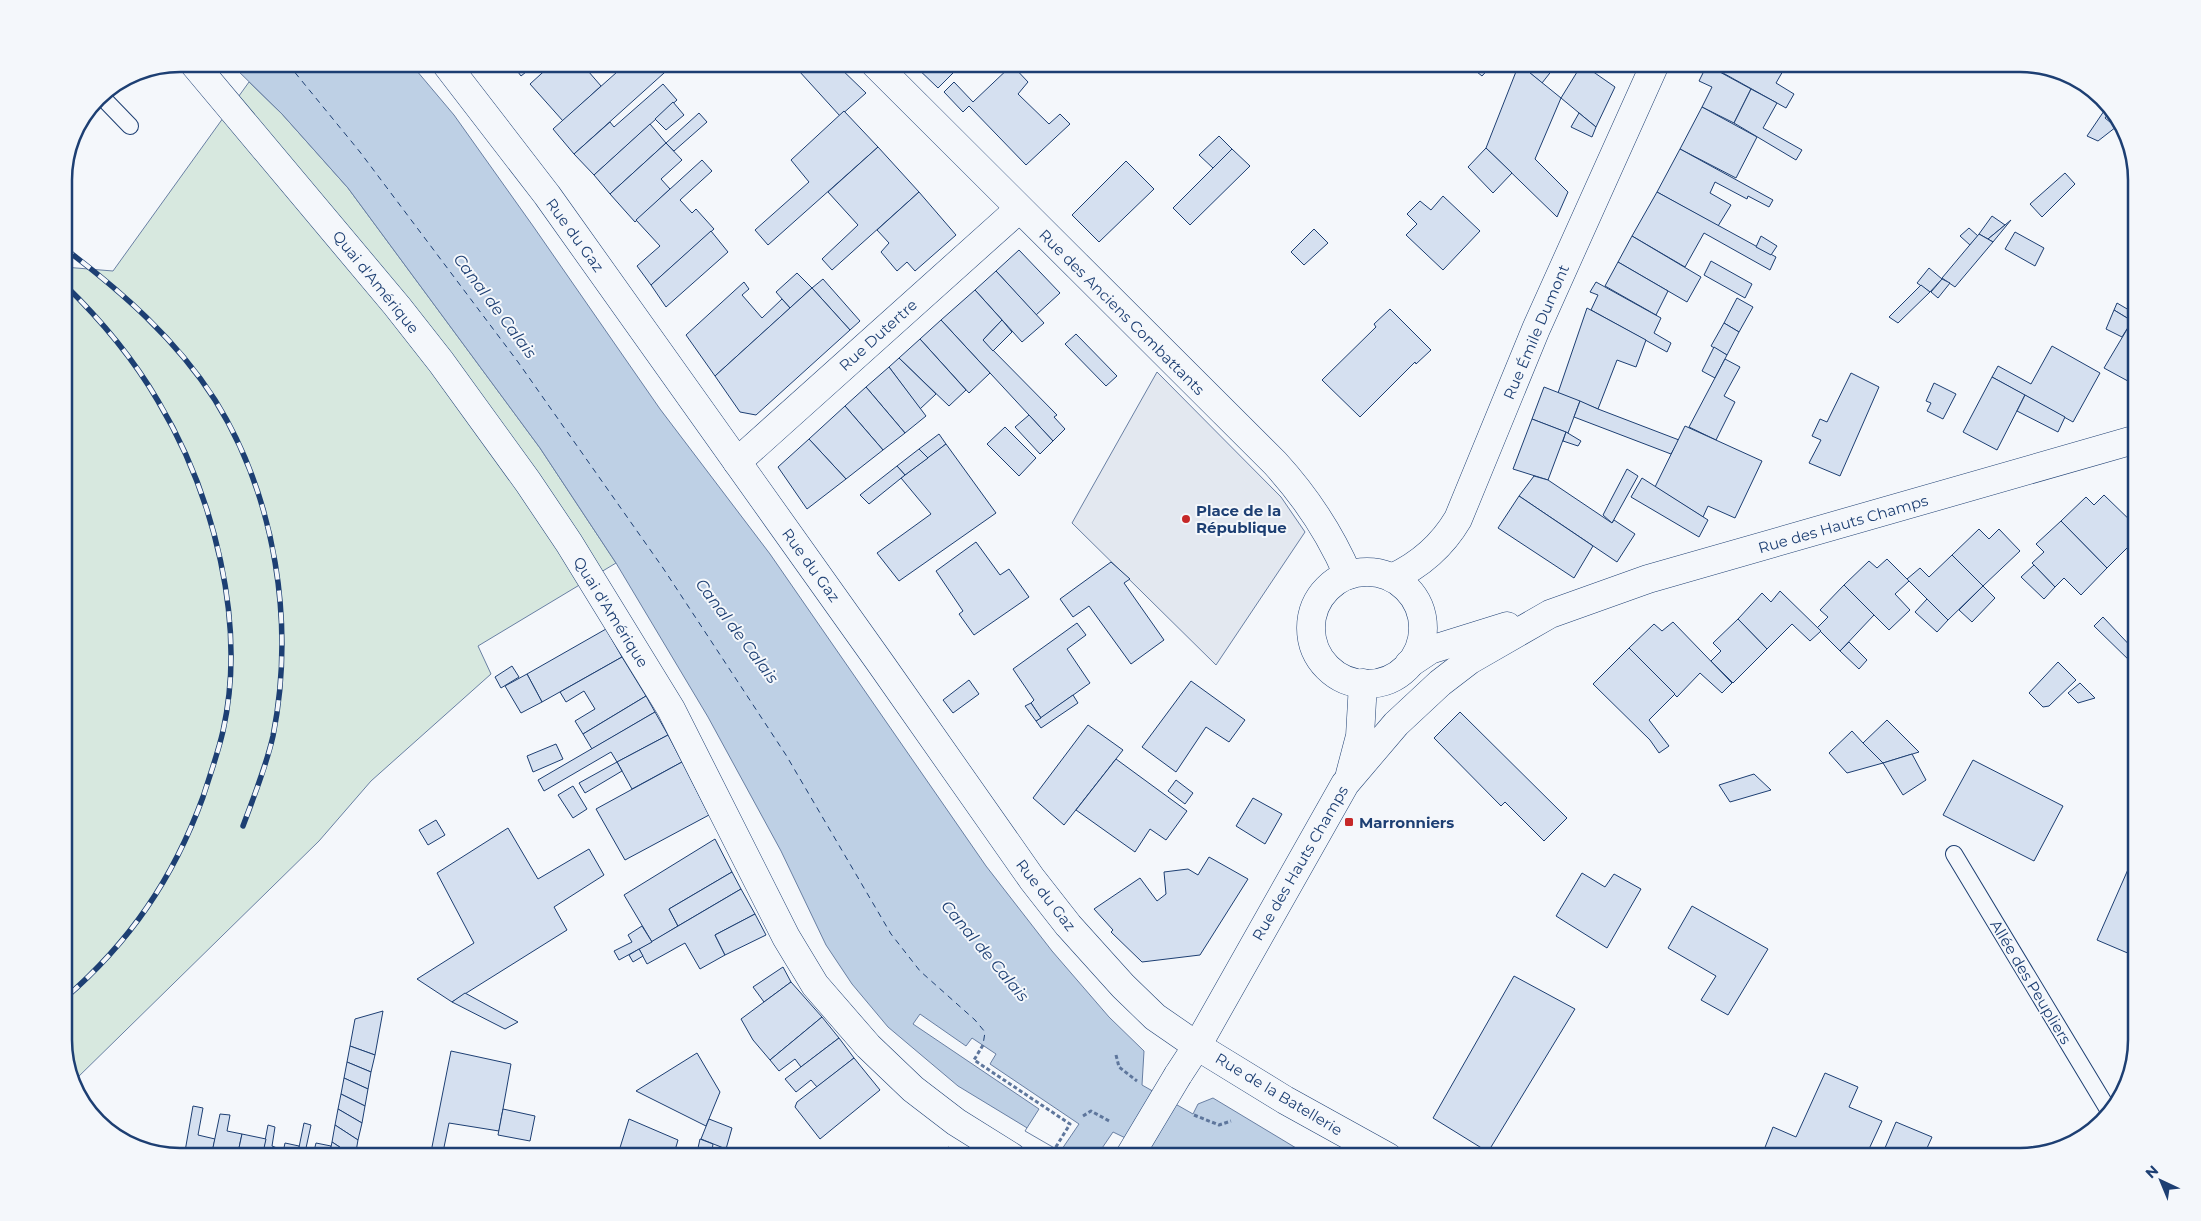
<svg xmlns="http://www.w3.org/2000/svg" width="2201" height="1221" viewBox="0 0 2201 1221" font-family="Montserrat,sans-serif">
	<rect width="100%" height="100%" fill="#f4f7fb"/>
	<!-- green -->
	<polygon fill="#d7e8df" stroke="#687fa3" points="249,82 282,114 348,188 540,448 616,563 478,646 491,674 371,781 319,841 75,1080 64,1049 64,267 113,271"/>
	<!-- parking -->
	<polygon fill="#e3e8f0" stroke="#687fa3" points="1157,372 1281,497 1305,532 1216,665 1072,523"/>
	<!-- water -->
	<polygon fill="#bed0e5" stroke="#687fa3" points="231,64 411,64 454,115 533,226 660,409 770,554 986,866 1052,951 1109,1017 1144,1051 1142,1085 1193,1114 1198,1104 1213,1098 1311,1157 1165,1157 1113,1132 1096,1157 1075,1157 958,1086 888,1027 852,984 826,945 781,851 708,717 616,563 540,448 348,188 282,114"/>
	<!-- pier -->
	<polygon fill="#f4f7fb" stroke="#687fa3" points="920,1014 966,1046 972,1038 996,1054 990,1064 1079,1124 1062,1149 1075,1157 1070,1157 1025,1131 1039,1109 913,1024"/>
	<g fill="none" stroke-linecap="round" stroke-linejoin="round">
		<!-- ferry -->
		<polyline stroke="#1d3f73" stroke-width="1" stroke-dasharray="6 5" stroke-linecap="butt" points="288,64 360,152 518,362 663,568 786,755 891,934 920,971 975,1020 985,1032 983,1045"/>
	</g>
	<!-- building -->
	<g fill="#d5e0f0" stroke="#1d3f73">
		<polygon points="512,64 536,64 521,76"/>
		<polygon points="552,64 559,71 565,66 566,68 571,64 582,64 601,86 563,121 530,84"/>
		<polygon points="626,64 674,64 574,154 553,129"/>
		<polygon points="807,64 836,64 866,93 840,116 799,71"/>
		<polygon points="913,64 962,64 938,88"/>
		<polygon points="974,64 991,64 983,72"/>
		<polygon points="1467,64 1493,64 1482,76"/>
		<polygon points="1519,64 1557,64 1542,83"/>
		<polygon points="1519,64 1561,98 1535,159 1568,192 1557,217 1486,148"/>
		<polygon points="1582,64 1615,87 1596,127 1561,98"/>
		<polygon points="1716,64 1787,64 1776,83 1794,94 1786,108 1714,68"/>
		<polygon points="1012,65 1028,82 1018,94 1049,124 1060,114 1070,124 1026,165 969,106 963,112 944,92 954,82 973,102"/>
		<polygon points="1707,65 1751,89 1734,123 1702,107 1712,87 1699,81"/>
		<polygon points="663,84 677,100 594,175 574,154 610,122 614,127"/>
		<polygon points="1751,89 1777,103 1763,128 1802,150 1796,160 1734,123"/>
		<polygon points="673,102 684,115 666,130 655,119"/>
		<polygon points="1702,107 1757,137 1736,178 1680,149"/>
		<polygon points="844,111 878,147 768,245 755,230 809,182 791,160"/>
		<polygon points="2104,111 2108,114 2105,118 2116,127 2098,141 2087,136"/>
		<polygon points="699,113 707,122 674,151 666,143"/>
		<polygon points="1579,113 1596,127 1592,137 1571,127"/>
		<polygon points="650,124 666,143 610,194 594,175"/>
		<polygon points="1219,136 1232,149 1213,168 1199,155"/>
		<polygon points="666,143 682,160 661,179 670,189 635,222 610,194"/>
		<polygon points="878,147 919,192 832,270 822,259 858,225 828,192"/>
		<polygon points="1486,148 1512,173 1493,193 1468,167"/>
		<polygon points="1232,149 1250,166 1190,225 1173,208"/>
		<polygon points="1680,149 1773,200 1769,207 1748,196 1747,199 1715,182 1710,193 1731,205 1718,226 1657,192"/>
		<polygon points="702,160 712,171 680,200 692,213 696,209 714,229 651,285 637,266 660,246 636,220"/>
		<polygon points="1126,161 1154,189 1099,242 1072,215"/>
		<polygon points="2065,173 2075,184 2042,217 2030,204"/>
		<polygon points="919,192 956,235 915,271 907,262 897,271 881,252 889,243 877,230"/>
		<polygon points="1657,192 1776,257 1770,270 1704,233 1685,267 1632,236"/>
		<polygon points="1443,196 1480,231 1443,270 1406,235 1417,224 1407,214 1420,201 1431,210"/>
		<polygon points="1992,216 2005,225 1988,239 1979,234"/>
		<polygon points="2011,220 1993,242 1988,239 2005,225"/>
		<polygon points="1969,228 1978,236 1970,245 1960,236"/>
		<polygon points="1314,229 1328,243 1304,265 1291,252"/>
		<polygon points="711,231 728,252 666,307 651,285"/>
		<polygon points="2015,232 2044,248 2035,266 2005,249"/>
		<polygon points="1979,234 1993,242 1955,287 1942,278"/>
		<polygon points="1632,236 1701,277 1687,302 1618,262"/>
		<polygon points="1761,236 1777,246 1771,255 1756,247"/>
		<polygon points="1019,250 1060,293 1036,315 996,271"/>
		<polygon points="1711,261 1752,284 1745,298 1704,275"/>
		<polygon points="1618,262 1668,291 1656,315 1605,286"/>
		<polygon points="1929,268 1942,279 1930,292 1917,283"/>
		<polygon points="996,271 1044,323 1022,342 975,290"/>
		<polygon points="797,273 812,288 790,308 776,292"/>
		<polygon points="823,279 860,321 850,330 812,288"/>
		<polygon points="1942,279 1950,283 1938,298 1931,292"/>
		<polygon points="744,282 749,289 742,295 762,318 782,299 790,308 715,376 686,335"/>
		<polygon points="1596,282 1661,318 1654,333 1671,343 1667,352 1591,310 1598,295 1590,292"/>
		<polygon points="1921,285 1930,292 1898,323 1889,317"/>
		<polygon points="812,288 850,330 756,415 740,412 715,376"/>
		<polygon points="975,290 1002,320 983,340 1057,415 1054,417 1065,429 1053,441 941,320"/>
		<polygon points="1737,298 1753,307 1739,332 1724,323"/>
		<polygon points="2117,303 2134,313 2137,308 2137,324 2114,310"/>
		<polygon points="1587,308 1646,340 1636,367 1617,360 1598,409 1558,393"/>
		<polygon points="1390,309 1431,350 1416,364 1415,362 1360,417 1322,380 1376,327 1374,324"/>
		<polygon points="2114,310 2132,321 2122,337 2106,329"/>
		<polygon points="941,320 990,373 969,393 920,339"/>
		<polygon points="1002,320 1012,332 993,351 983,340"/>
		<polygon points="2132,321 2137,324 2137,386 2104,368"/>
		<polygon points="1724,323 1739,332 1727,355 1711,346"/>
		<polygon points="1076,334 1117,376 1106,386 1065,344"/>
		<polygon points="920,339 966,390 949,406 899,358"/>
		<polygon points="2052,346 2100,373 2073,422 1992,377 1998,366 2031,384"/>
		<polygon points="1714,347 1727,355 1715,378 1702,371"/>
		<polygon points="899,358 936,394 920,409 889,367"/>
		<polygon points="1725,359 1740,367 1724,396 1735,402 1716,440 1689,427"/>
		<polygon points="889,367 926,416 905,433 866,387"/>
		<polygon points="1851,373 1879,387 1840,476 1809,463 1821,440 1812,436 1820,419 1827,422"/>
		<polygon points="1992,377 2025,395 1997,450 1963,432"/>
		<polygon points="1934,383 1956,394 1943,419 1927,411 1931,403 1926,401"/>
		<polygon points="866,387 905,433 883,450 845,406"/>
		<polygon points="1544,387 1580,401 1568,433 1532,419"/>
		<polygon points="2025,395 2065,417 2058,432 2017,411"/>
		<polygon points="1580,401 1598,409 1679,440 1671,454 1574,417"/>
		<polygon points="845,406 883,450 846,479 809,439"/>
		<polygon points="1029,415 1053,441 1040,454 1015,427"/>
		<polygon points="1532,419 1566,432 1548,480 1513,469"/>
		<polygon points="1685,426 1762,461 1735,518 1708,506 1703,517 1655,487"/>
		<polygon points="1005,427 1036,458 1019,476 987,444"/>
		<polygon points="1566,432 1581,441 1578,446 1563,441"/>
		<polygon points="939,434 946,444 928,458 919,449"/>
		<polygon points="809,439 846,479 807,509 778,467"/>
		<polygon points="946,444 996,513 899,581 877,553 931,514 901,478"/>
		<polygon points="919,449 928,458 905,475 897,466"/>
		<polygon points="897,466 905,475 869,504 860,495"/>
		<polygon points="1627,469 1638,476 1612,523 1603,515"/>
		<polygon points="1534,476 1548,480 1612,523 1614,520 1635,534 1617,562 1519,496"/>
		<polygon points="1642,478 1708,520 1699,537 1631,497"/>
		<polygon points="2104,495 2137,527 2137,538 2107,568 2061,521 2086,497 2094,505"/>
		<polygon points="1519,496 1593,546 1574,578 1498,528"/>
		<polygon points="2061,521 2107,568 2081,595 2064,578 2055,587 2032,563 2044,552 2036,544"/>
		<polygon points="1979,529 1989,539 1999,529 2020,551 1983,586 1952,555"/>
		<polygon points="976,542 1000,575 1009,569 1029,597 974,635 959,614 963,611 936,571"/>
		<polygon points="1952,555 1983,586 1948,620 1907,579 1920,568 1929,577"/>
		<polygon points="1887,559 1909,581 1895,594 1910,610 1889,630 1844,585 1869,561 1877,568"/>
		<polygon points="1111,562 1130,579 1124,583 1164,640 1131,664 1089,606 1073,617 1060,599"/>
		<polygon points="2034,565 2055,587 2044,599 2021,577"/>
		<polygon points="1844,585 1874,615 1840,651 1817,628 1828,617 1820,610"/>
		<polygon points="1983,586 1995,598 1972,622 1959,610"/>
		<polygon points="1780,591 1821,631 1810,641 1792,624 1767,649 1738,619 1762,593 1771,602"/>
		<polygon points="1927,599 1948,620 1937,632 1915,612"/>
		<polygon points="2103,617 2137,653 2137,660 2133,664 2094,626"/>
		<polygon points="1738,619 1767,649 1733,683 1711,661 1721,651 1713,643"/>
		<polygon points="1673,622 1732,683 1722,693 1700,673 1677,697 1629,648 1654,624 1662,631"/>
		<polygon points="1077,623 1086,635 1067,649 1090,683 1041,718 1031,703 1034,700 1013,669"/>
		<polygon points="606,629 622,657 542,702 527,674"/>
		<polygon points="1849,642 1867,660 1859,669 1840,651"/>
		<polygon points="1629,648 1675,694 1649,720 1669,746 1659,753 1650,740 1593,684"/>
		<polygon points="622,657 646,696 583,734 575,721 595,709 584,691 566,702 560,692"/>
		<polygon points="2058,662 2076,680 2049,706 2043,707 2029,693"/>
		<polygon points="512,666 519,677 501,688 495,677"/>
		<polygon points="527,674 542,702 521,713 505,686"/>
		<polygon points="969,680 979,694 953,713 943,700"/>
		<polygon points="1191,681 1245,720 1229,742 1206,727 1176,772 1142,747"/>
		<polygon points="2080,683 2095,698 2078,703 2068,693"/>
		<polygon points="1073,695 1078,703 1041,728 1036,721"/>
		<polygon points="646,696 655,712 592,749 583,734"/>
		<polygon points="1031,703 1041,718 1036,721 1025,706"/>
		<polygon points="655,712 668,735 617,762 611,752 544,791 538,780"/>
		<polygon points="1460,712 1567,818 1544,841 1505,802 1501,806 1434,738"/>
		<polygon points="1887,720 1919,752 1883,763 1863,743"/>
		<polygon points="1088,725 1123,750 1064,825 1033,798"/>
		<polygon points="1852,731 1863,743 1883,763 1847,773 1829,753"/>
		<polygon points="668,735 682,762 632,789 617,762"/>
		<polygon points="556,744 563,759 533,772 527,756"/>
		<polygon points="1912,754 1926,780 1903,795 1883,763"/>
		<polygon points="1116,759 1187,811 1166,840 1150,829 1135,852 1076,810"/>
		<polygon points="1973,760 2063,806 2034,861 1943,815"/>
		<polygon points="617,762 622,771 585,793 579,783"/>
		<polygon points="682,762 709,815 625,860 596,809"/>
		<polygon points="1754,774 1771,790 1730,802 1719,785"/>
		<polygon points="1176,780 1193,793 1185,804 1168,791"/>
		<polygon points="573,786 587,809 573,818 558,795"/>
		<polygon points="1253,798 1282,814 1265,844 1236,826"/>
		<polygon points="436,820 445,835 428,845 419,830"/>
		<polygon points="508,828 538,879 589,849 604,875 554,907 567,930 452,1002 417,979 474,943 437,873"/>
		<polygon points="715,839 732,872 669,909 678,926 652,942 624,895"/>
		<polygon points="2137,849 2137,957 2097,940"/>
		<polygon points="1209,857 1248,879 1200,955 1142,962 1111,932 1113,930 1094,909 1140,878 1157,901 1166,894 1164,872 1188,869 1198,875"/>
		<polygon points="732,872 741,889 678,926 669,909"/>
		<polygon points="1582,873 1605,887 1614,874 1641,889 1607,948 1556,916"/>
		<polygon points="741,889 755,914 715,935 725,955 700,969 685,943 647,964 639,949"/>
		<polygon points="1692,906 1768,949 1728,1015 1701,1000 1716,976 1668,948"/>
		<polygon points="755,914 766,935 725,955 715,935"/>
		<polygon points="642,926 652,942 619,960 614,951 632,942 628,935"/>
		<polygon points="639,949 643,956 633,962 629,955"/>
		<polygon points="783,967 791,982 764,1002 753,987"/>
		<polygon points="1514,976 1575,1009 1488,1152 1433,1118"/>
		<polygon points="791,982 822,1017 770,1060 753,1040 741,1019"/>
		<polygon points="465,993 518,1022 505,1029 452,1002"/>
		<polygon points="383,1011 375,1055 350,1046 355,1019"/>
		<polygon points="822,1017 839,1038 801,1067 795,1059 779,1071 770,1060"/>
		<polygon points="839,1038 854,1058 817,1087 811,1080 796,1092 785,1079"/>
		<polygon points="350,1046 375,1055 371,1072 347,1062"/>
		<polygon points="451,1051 511,1064 499,1131 449,1123 442,1157 430,1157"/>
		<polygon points="697,1053 720,1092 706,1126 636,1091"/>
		<polygon points="854,1058 880,1090 820,1139 795,1107 797,1102"/>
		<polygon points="347,1062 371,1072 368,1089 344,1078"/>
		<polygon points="1825,1073 1858,1087 1849,1107 1882,1121 1869,1149 1882,1155 1896,1122 1932,1137 1923,1157 1818,1157 1802,1150 1799,1157 1767,1157 1762,1155 1773,1127 1796,1137"/>
		<polygon points="344,1078 368,1089 365,1106 341,1094"/>
		<polygon points="341,1094 365,1106 362,1123 338,1109"/>
		<polygon points="193,1106 203,1108 198,1135 215,1139 211,1157 184,1157"/>
		<polygon points="338,1109 362,1123 358,1140 335,1125"/>
		<polygon points="503,1109 535,1116 530,1141 498,1135"/>
		<polygon points="220,1114 230,1115 227,1131 242,1134 237,1157 211,1157"/>
		<polygon points="629,1119 678,1140 673,1157 608,1157 609,1150 618,1154"/>
		<polygon points="709,1119 732,1128 726,1149 701,1139"/>
		<polygon points="304,1123 311,1125 306,1148 304,1148 302,1152 313,1155 316,1143 331,1146 329,1157 297,1157"/>
		<polygon points="268,1125 275,1127 272,1146 277,1148 275,1157 262,1157"/>
		<polygon points="335,1125 358,1140 355,1157 332,1142"/>
		<polygon points="242,1134 266,1139 262,1157 237,1157"/>
		<polygon points="700,1139 713,1144 711,1157 696,1157"/>
		<polygon points="332,1142 355,1157 329,1157"/>
		<polygon points="285,1143 299,1146 297,1157 282,1157"/>
		<polygon points="948,1147 960,1153 962,1149 975,1157 943,1157"/>
		<polygon points="1968,1149 1990,1157 1964,1157"/>
	</g>
	<g fill="none" stroke-linecap="round" stroke-linejoin="round">
		<!-- lane casing -->
		<g stroke="#1d3f73" stroke-width="18">
			<g id="lane">
				<polyline points="101,96 130,126"/>
				<polyline points="1954,854 2109,1111"/>
			</g>
		</g>
		<!-- street casing -->
		<g stroke="#1d3f73" stroke-width="29">
			<g id="street">
				<polyline points="194,64 397,306 441,362 528,482 569,543 671,709 786,937 815,985 868,1046 913,1089 956,1122 1012,1157"/>
				<path d="M875,64L1275,463C1306,497 1330,533 1348,575"/>
				<polyline points="737,462 1019,209"/>
				<polyline points="1197,1046 1285,1100 1388,1157"/>
			</g>
		</g>
		<!-- secondary casing -->
		<g stroke="#1d3f73" stroke-width="29">
			<g id="secondary">
				<polyline points="446,64 547,195 881,664 1032,879 1068,925 1123,986 1155,1017 1197,1046"/>
				<circle cx="1367" cy="628" r="56"/>
				<path d="M1392,578C1420,565 1442,546 1458,519L1536,329L1655,64"/>
				<polyline points="1409,664 1430,650 1507,626"/>
				<polyline points="1350,774 1360,736 1363,683"/>
				<polyline points="1178,1075 1197,1046 1345,784 1396,724 1440,683 1470,660 1550,614 1648,579 2137,439"/>
			</g>
		</g>
		<!-- path -->
		<g stroke="#5e769c" stroke-width="3" stroke-dasharray="4 2.5" stroke-linecap="butt">
			<polyline points="983,1045 974,1060 1070,1124 1054,1150 1064,1157"/>
			<polyline points="1116,1055 1119,1067 1137,1081"/>
			<polyline points="1194,1115 1219,1125 1231,1121"/>
			<polyline points="1083,1116 1091,1111 1111,1122"/>
		</g>
		<!-- lane -->
		<use href="#lane" stroke="#f4f7fb" stroke-width="16"/>
		<!-- street -->
		<use href="#street" stroke="#f4f7fb" stroke-width="28"/>
		<!-- secondary -->
		<use href="#secondary" stroke="#f4f7fb" stroke-width="28"/>
		<!-- rail casing -->
		<g stroke="#1d3f73" stroke-width="5.5">
			<g id="rail">
				<path d="M64,248C121,291 176,339 215,400C276,498 295,624 273,736C266,767 254,796 243,826"/>
				<path d="M64,284C100,319 133,358 158,401C214,495 247,623 223,731C218,753 210,775 203,797C173,879 130,942 64,999"/>
			</g>
		</g>
		<!-- rail -->
		<use href="#rail" stroke="#f4f7fb" stroke-width="4" stroke-dasharray="11" stroke-linecap="butt"/>
		<!-- secondary-bridge casing -->
		<g stroke="#1d3f73" stroke-width="29" stroke-linecap="butt">
			<polyline id="secondary-bridge" points="1129,1157 1178,1075"/>
		</g>
		<!-- secondary-bridge -->
		<use href="#secondary-bridge" stroke="#f4f7fb" stroke-width="28"/>
	</g>
	<!-- markers -->
	<g fill="#c62828" stroke="#f4f7fb" stroke-width="2">
		<circle cx="1186" cy="519" r="5"/>
		<rect x="1344" y="817" width="10" height="10" rx="2.5"/>
	</g>
	<g text-anchor="middle" dominant-baseline="central" stroke-width="4" stroke-linejoin="round" paint-order="stroke">
		<!-- street labels -->
		<g font-size="15" fill="#1d3f73" stroke="#f4f7fb">
			<text transform="translate(575 235) rotate(54)">Rue du Gaz</text>
			<text transform="translate(376 282) rotate(51)">Quai d'Amérique</text>
			<text transform="translate(1122 312) rotate(45)">Rue des Anciens Combattants</text>
			<text transform="translate(1536 332) rotate(-67)">Rue Émile Dumont</text>
			<text transform="translate(878 335) rotate(-42)">Rue Dutertre</text>
			<text transform="translate(1843 524) rotate(-16)">Rue des Hauts Champs</text>
			<text transform="translate(811 565) rotate(54)">Rue du Gaz</text>
			<text transform="translate(611 612) rotate(58)">Quai d'Amérique</text>
			<text transform="translate(1300 863) rotate(-60)">Rue des Hauts Champs</text>
			<text transform="translate(1046 895) rotate(52)">Rue du Gaz</text>
			<text transform="translate(2031 982) rotate(59)">Allée des Peupliers</text>
			<text transform="translate(1279 1094) rotate(31)">Rue de la Batellerie</text>
		</g>
		<!-- poi labels -->
		<g font-size="15" font-weight="bold" fill="#1d3f73" stroke="#f4f7fb" text-anchor="start">
			<text x="1196" y="510">Place de la<tspan x="1196" dy="17">République</tspan></text>
			<text x="1359" y="822">Marronniers</text>
		</g>
		<!-- water labels -->
		<g font-size="16" font-style="italic" fill="#1d3f73" stroke="#f4f7fb">
			<text transform="translate(495 306) rotate(53)">Canal de Calais</text>
			<text transform="translate(737 631) rotate(53)">Canal de Calais</text>
			<text transform="translate(985 951) rotate(50)">Canal de Calais</text>
		</g>
	</g>
	<!-- crop -->
	<path d="M0 0H2201V1221H0ZM180 72H2020A108 108 0 0 1 2128 180V1040A108 108 0 0 1 2020 1148H180A108 108 0 0 1 72 1040V180A108 108 0 0 1 180 72Z" fill="#f4f7fb" fill-rule="evenodd"/>
	<path fill="none" stroke="#1d3f73" stroke-width="2.5" d="M180 72H2020A108 108 0 0 1 2128 180V1040A108 108 0 0 1 2020 1148H180A108 108 0 0 1 72 1040V180A108 108 0 0 1 180 72Z"/>
	<!-- north arrow -->
	<g transform="translate(2161 1181) rotate(316)" stroke="#f4f7fb" stroke-width="4" paint-order="stroke">
	<path d="M0-4L9 19L0 12L-9 19Z" fill="#1d3f73"/>
	<text y="-8" font-size="14" font-weight="bold" text-anchor="middle" fill="#1d3f73">N</text>
	</g>
</svg>
